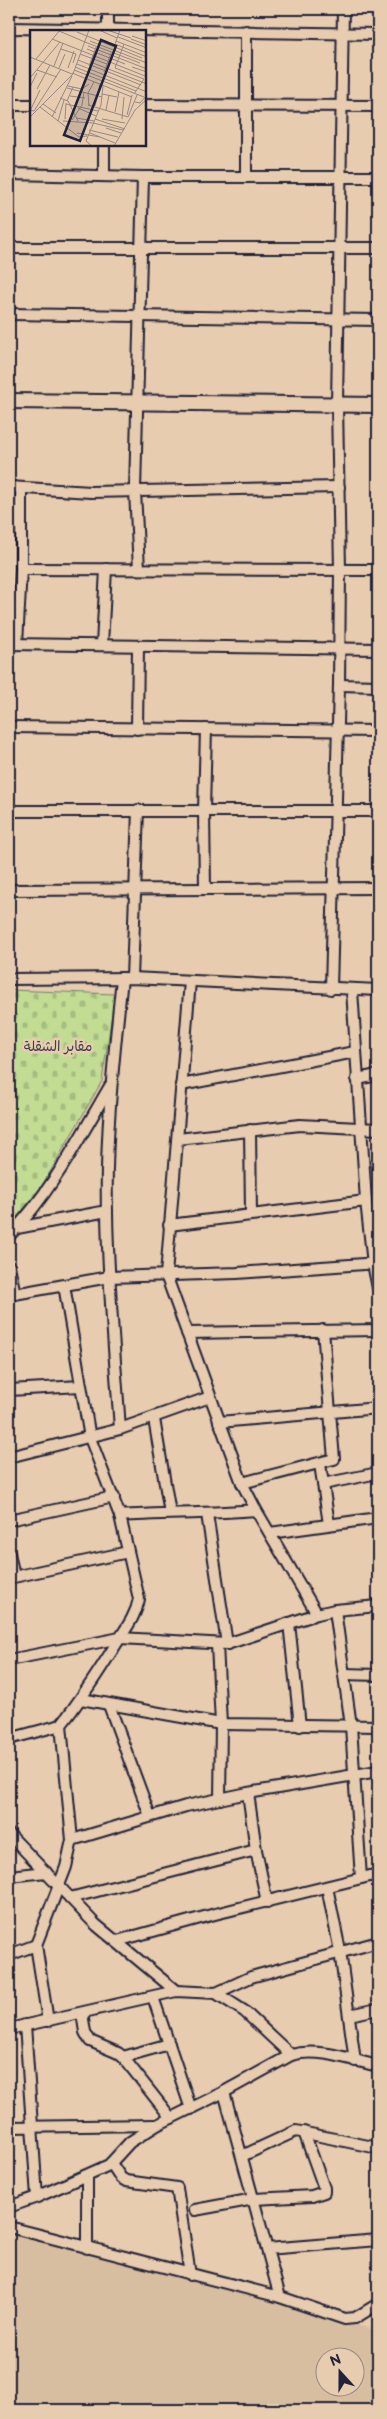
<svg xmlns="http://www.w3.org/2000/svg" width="387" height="2419" viewBox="0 0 387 2419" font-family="'Balsamiq Sans','Playpen Sans Arabic',sans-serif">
	<defs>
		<pattern id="cemetery-stones" width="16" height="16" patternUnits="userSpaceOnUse" patternTransform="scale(1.25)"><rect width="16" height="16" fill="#c2dc93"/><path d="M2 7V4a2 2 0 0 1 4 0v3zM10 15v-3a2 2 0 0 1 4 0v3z" fill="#a6bc80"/></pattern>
	</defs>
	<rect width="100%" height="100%" fill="#e7ccaf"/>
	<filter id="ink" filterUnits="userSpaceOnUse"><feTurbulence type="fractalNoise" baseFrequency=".02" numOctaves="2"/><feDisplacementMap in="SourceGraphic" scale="10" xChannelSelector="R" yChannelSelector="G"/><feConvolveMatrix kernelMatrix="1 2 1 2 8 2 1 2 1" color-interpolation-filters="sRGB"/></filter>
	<g filter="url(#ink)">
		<!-- built -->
		<path fill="#d7bea0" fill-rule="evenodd" d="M9,2223L378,2331V2410H9ZM324,2356H354V2386H324Z"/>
		<!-- cemetery -->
		<polygon fill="url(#cemetery-stones)" stroke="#727f67" points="9,990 115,994 102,1081 42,1186 9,1227"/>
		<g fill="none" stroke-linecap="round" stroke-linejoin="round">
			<!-- minor casing -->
			<g stroke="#22223b" stroke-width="14">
				<g id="minor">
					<polyline points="9,28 378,34"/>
					<polyline points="108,31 108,9"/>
					<polyline points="9,105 31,105"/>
					<polyline points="145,105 378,106"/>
					<polyline points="9,174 143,177 378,177"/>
					<polyline points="104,175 104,145"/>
					<polyline points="246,177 246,31"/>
					<polyline points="9,248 378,248"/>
					<polyline points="9,314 378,320"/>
					<polyline points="9,487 91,492 339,487"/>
					<polyline points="21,569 378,570"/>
					<polyline points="139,569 135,491 143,177"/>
					<polyline points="9,644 378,649"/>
					<polyline points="17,644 21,569 21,488"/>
					<polyline points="102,645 106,569"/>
					<polyline points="339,685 378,686"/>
					<polyline points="9,727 378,731"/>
					<polyline points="137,729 138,647"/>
					<polyline points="9,811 378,811"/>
					<polyline points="205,888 204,811 206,729"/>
					<polyline points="9,890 378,888"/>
					<polyline points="132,978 138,810"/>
					<polyline points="9,979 132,978 378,990"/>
					<polyline points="190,981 166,1275 242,1483 256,1510 317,1614"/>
					<polyline points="331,989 339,685 340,570 337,405 343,9"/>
					<polyline points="352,990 366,1201 373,1264 378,1288"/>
					<polyline points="357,1079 378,1075"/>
					<polyline points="181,1085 355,1052"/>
					<polyline points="250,1130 251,1214"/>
					<polyline points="178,1139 300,1125 378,1129"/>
					<polyline points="169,1225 366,1201"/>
					<polyline points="17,1228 107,1211"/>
					<path d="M9,1236C51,1193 80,1137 110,1086"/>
					<polyline points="9,1266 15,1294"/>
					<polyline points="9,1295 109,1277 237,1273 378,1263"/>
					<polyline points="187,1333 378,1330"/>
					<polyline points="9,1390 81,1386"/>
					<polyline points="154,1419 170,1513"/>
					<polyline points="219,1422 378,1408"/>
					<path d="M120,1429C115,1357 108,1285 107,1213C105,1134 114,1056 122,978"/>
					<polyline points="9,1457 120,1429 210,1397"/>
					<polyline points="320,1464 329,1524"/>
					<polyline points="242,1483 334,1459 323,1330"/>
					<polyline points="323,1484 378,1473"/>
					<polyline points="207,1514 227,1644"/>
					<path d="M120,1516C165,1513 210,1514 256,1510"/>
					<polyline points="9,1520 114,1497"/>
					<polyline points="270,1533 378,1518"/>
					<polyline points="9,1553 14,1577"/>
					<polyline points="9,1578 128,1552"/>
					<polyline points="335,1610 351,1726 361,1878"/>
					<polyline points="289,1623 300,1726"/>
					<polyline points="217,1644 221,1724 220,1799"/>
					<polyline points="9,1660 120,1638 227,1644 317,1614 335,1610 378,1606"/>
					<polyline points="344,1674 378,1675"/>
					<polyline points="81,1699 221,1724 378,1726"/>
					<polyline points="109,1705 150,1816"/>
					<polyline points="9,1739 61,1725"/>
					<polyline points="248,1793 256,1850 267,1902"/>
					<polyline points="9,1834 95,1924 176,1991"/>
					<polyline points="72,1840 186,1806 248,1793 378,1771"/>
					<polyline points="9,1876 46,1872"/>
					<polyline points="327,1887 340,1951 355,2061"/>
					<polyline points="70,1898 256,1850"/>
					<polyline points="117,1941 215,1914 378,1874"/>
					<polyline points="9,1955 36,1945"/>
					<polyline points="216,1993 251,1977 378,1942"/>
					<polyline points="153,1997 191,2109"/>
					<polyline points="82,2013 85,2032 90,2041 118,2053 123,2057 171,2118"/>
					<polyline points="349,2015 378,2009"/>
					<path d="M48,2021L36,1945L66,1867L72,1840L61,1725C82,1698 100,1670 118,1641C127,1627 136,1615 139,1599L120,1516L90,1438L64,1285"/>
					<polyline points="25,2025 37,2197"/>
					<path d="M9,2029L176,1991L216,1993L244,2011L291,2055C319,2047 351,2060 378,2066"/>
					<polyline points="123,2057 169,2044"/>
					<polyline points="224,2092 280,2297"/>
					<polyline points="9,2127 156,2125"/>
					<polyline points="242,2156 296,2131 378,2148"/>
					<polyline points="111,2163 121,2178 126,2181 177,2188 190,2275"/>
					<polyline points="9,2207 37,2197 109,2165 130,2142 157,2125 224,2092 291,2055"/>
					<polyline points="195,2210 254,2199 312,2196 324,2192 324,2188 304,2132"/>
					<polyline points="9,2227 280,2297 345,2319 355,2318 378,2304"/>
					<polyline points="87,2248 87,2176"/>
					<polyline points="267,2249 378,2240"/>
				</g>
			</g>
			<!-- tertiary casing -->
			<g stroke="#22223b" stroke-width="18">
				<polyline id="tertiary" points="9,401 378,405"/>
			</g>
			<!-- minor -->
			<use href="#minor" stroke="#e7ccaf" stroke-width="10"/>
			<!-- tertiary -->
			<use href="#tertiary" stroke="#e7ccaf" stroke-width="14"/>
		</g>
	</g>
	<g text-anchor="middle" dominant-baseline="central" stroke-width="5" stroke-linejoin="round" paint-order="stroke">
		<!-- park labels -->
		<g font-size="14" fill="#3a3e48" stroke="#e7ccaf">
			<text x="58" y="1046">مقابر الشقلة</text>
		</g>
	</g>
	<!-- overview -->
	<g transform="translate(30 30)">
		<rect width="116" height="116" fill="#e7ccaf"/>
		<path fill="none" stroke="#988881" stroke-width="1" d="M69,0L87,8M77,0L101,8M29,1L55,12M47,2L112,28M102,6L117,11M88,7L117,18M22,9L115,46M101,9L117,15M60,11L117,33M86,11L117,23M55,12L110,33M85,14L117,27M94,14L85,38L114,49L104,64M58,16L117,39M84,17L90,0M31,19L46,24L43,33M57,19L95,34M50,24L77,34M0,27L42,44M6,29L30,0M48,30L111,55M63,33L117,54M47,34L117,62M24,36L33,13M59,36L66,17M45,37L106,61M102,37L117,42M29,38L35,24M38,38L44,21M7,40L27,47M44,40L114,67M74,42L81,23M42,43L102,67M0,48L30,12M38,56L52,59L59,54M0,57L7,43M37,58L72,67M7,59L20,35M72,64L87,67M40,66L55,68M30,68L38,71L48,91M37,71L43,57M105,72L110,73L117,65M13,74L26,83M36,74L68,81M58,75L98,87L107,65M59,76L58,63L64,52M65,76L70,54M10,77L49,107L57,106M48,78L66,86M0,80L4,81L31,39M76,80L79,65M0,81L10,60M85,82L89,62M97,85L102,65M0,87L43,44L59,0M22,87L42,46M46,88L64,91M35,89L36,73M65,89L95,99M72,89L95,93M92,89L94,67M42,90L52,75L54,62M28,91L34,70M33,91L63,93L93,100M76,98L91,103M59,100L88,107M47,103L70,107M60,103L85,113M62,116L56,111L71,75L73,56M84,116L105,80L117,69"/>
		<path fill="#22223b" fill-opacity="0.15" stroke="#22223b" stroke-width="2.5" d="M71,10L86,16L50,111L34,105Z"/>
		<rect width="116" height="116" fill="none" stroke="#22223b" stroke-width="2.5"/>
	</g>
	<!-- margin -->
	<rect width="387" height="2419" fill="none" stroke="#e7ccaf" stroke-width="30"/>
	<rect x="15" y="15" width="357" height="2389" fill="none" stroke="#22223b" stroke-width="2" filter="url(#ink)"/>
	<!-- north arrow -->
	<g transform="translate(340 2372) rotate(339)"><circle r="24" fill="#e7ccaf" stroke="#988881"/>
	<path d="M0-4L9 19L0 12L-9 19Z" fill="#22223b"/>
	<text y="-8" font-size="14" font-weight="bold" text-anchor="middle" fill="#22223b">N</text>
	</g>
</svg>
